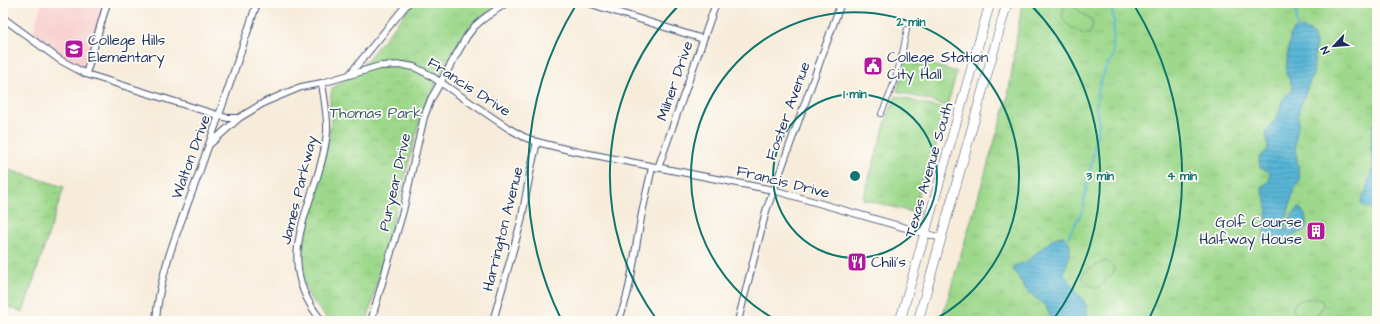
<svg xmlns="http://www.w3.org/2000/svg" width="1380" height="324" viewBox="0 0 1380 324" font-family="'Architects Daughter',sans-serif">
	<defs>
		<pattern id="grass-tufts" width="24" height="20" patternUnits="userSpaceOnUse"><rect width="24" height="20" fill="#9dd88b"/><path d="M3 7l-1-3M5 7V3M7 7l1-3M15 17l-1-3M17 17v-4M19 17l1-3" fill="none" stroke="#87ba7a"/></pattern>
		<pattern id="park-crowns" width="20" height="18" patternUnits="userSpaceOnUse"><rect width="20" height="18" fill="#9dd88b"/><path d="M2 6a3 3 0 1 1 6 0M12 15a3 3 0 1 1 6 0" fill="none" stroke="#87ba7a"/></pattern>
		<pattern id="water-rules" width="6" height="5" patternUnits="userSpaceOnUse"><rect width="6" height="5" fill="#58b6d6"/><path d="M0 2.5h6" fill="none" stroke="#4894b1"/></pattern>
	</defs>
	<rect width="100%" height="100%" fill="#fdfcf7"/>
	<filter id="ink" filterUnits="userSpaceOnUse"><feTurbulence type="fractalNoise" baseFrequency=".025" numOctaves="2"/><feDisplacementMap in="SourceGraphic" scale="8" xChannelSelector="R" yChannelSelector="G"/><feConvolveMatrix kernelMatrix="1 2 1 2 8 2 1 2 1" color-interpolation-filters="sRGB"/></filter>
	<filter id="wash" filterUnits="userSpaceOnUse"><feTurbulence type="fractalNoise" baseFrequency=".012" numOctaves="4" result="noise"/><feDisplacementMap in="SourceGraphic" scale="16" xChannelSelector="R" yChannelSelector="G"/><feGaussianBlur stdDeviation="0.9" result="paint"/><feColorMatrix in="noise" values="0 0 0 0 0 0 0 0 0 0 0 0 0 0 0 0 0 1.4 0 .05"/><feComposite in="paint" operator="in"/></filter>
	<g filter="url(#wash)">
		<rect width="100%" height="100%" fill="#f7ecda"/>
		<!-- built -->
		<polygon fill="#f7d0ce" points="42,3 107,3 86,74 33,32"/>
		<!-- grass -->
		<g fill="url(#grass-tufts)" stroke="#5c8474">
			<polygon points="1022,3 1377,3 1377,321 941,321 1008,97"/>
			<polygon points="907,57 957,72 947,106 897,91"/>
			<polygon points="896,96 946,110 934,152 923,179 918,196 919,214 863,199 887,118"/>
		</g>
		<!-- park -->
		<g fill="url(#park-crowns)" stroke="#5c8474">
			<polygon points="414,3 502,3 475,21 462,36 422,112 367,321 329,321 310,298 305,285 301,258 307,226 331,126 330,101 332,89 361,67"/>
			<polygon points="3,168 64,187 23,312 3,305"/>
		</g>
		<!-- pitch -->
		<g fill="#9dd88b" stroke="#5c8474">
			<path d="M1068,5L1074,6L1083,14L1092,20L1093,27L1089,34C1083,34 1082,33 1077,30C1067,25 1059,21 1064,7Z"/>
			<path d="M1105,261C1110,262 1118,269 1112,275C1109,278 1110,275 1107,278C1103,281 1106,280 1104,284C1097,292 1086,284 1082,277L1084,272Z"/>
			<polygon points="1317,298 1322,301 1323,307 1312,321 1297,321 1293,308 1294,304 1299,300"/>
		</g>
		<!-- water -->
		<g fill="url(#water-rules)" stroke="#3a729a">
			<path d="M1293,29H1305L1310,31L1314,37L1316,45L1313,74L1299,109L1298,127L1296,136L1295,146L1300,180L1293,192L1284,229L1285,231L1287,230L1292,214L1299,208L1301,209L1305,215L1307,227L1304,231L1286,238L1279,242L1271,243L1266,241L1263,237C1266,225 1268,213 1266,201C1265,195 1261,191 1262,186L1269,182L1270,173L1268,171L1260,168L1259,158L1265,153L1268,148L1266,133L1278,115L1283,99L1291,92L1292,90L1293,87L1286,73V69L1290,37Z"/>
			<polygon points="1377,120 1377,207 1367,208 1362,205 1361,200 1366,191 1368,181 1374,166 1371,150 1372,138 1374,124"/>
			<polygon points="1063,236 1069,242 1070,249 1070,255 1064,271 1064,274 1074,287 1077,294 1082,298 1085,303 1087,309 1087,321 1052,321 1046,306 1027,291 1013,269 1014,266 1026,262 1054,238"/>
		</g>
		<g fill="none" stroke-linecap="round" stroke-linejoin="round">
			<!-- stream -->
			<g stroke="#58b6d6" stroke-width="2">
				<polyline points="1296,3 1297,29"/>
				<polyline points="1065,242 1082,212 1099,123 1096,108 1098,90 1107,64 1113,58 1114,18 1110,3"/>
			</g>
		</g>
	</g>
	<g filter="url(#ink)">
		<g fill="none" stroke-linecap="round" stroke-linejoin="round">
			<!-- pedestrian casing -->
			<g stroke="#3c4b71" stroke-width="6">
				<path id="pedestrian" d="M881,114C895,85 902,60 907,29"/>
			</g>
			<!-- minor casing -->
			<g stroke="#3c4b71" stroke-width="8">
				<g id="minor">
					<polyline points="588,3 703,39"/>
					<polyline points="3,18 60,60 86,74 227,118 239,118 265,102 301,87 322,83 380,66 403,65 414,67 428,74 508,128 524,137 537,142 569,150 773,190 941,238"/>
					<polyline points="86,74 107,3"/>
					<polyline points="350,74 408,3"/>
					<path d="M322,83C324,99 328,116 327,132C320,202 267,255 322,321"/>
					<polyline points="210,144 239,118"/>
					<polyline points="658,168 716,3"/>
					<path d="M156,321C159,271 181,223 198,176C218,118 238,61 257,3"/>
					<polyline points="371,321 403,211 417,147 424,117 431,99 467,36 475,26 483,19 506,3"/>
					<polyline points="493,321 521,222 531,168 537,142"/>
					<path d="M618,321C631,293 633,261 639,230C642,209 648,188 652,167"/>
					<polyline points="738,321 766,211 841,3"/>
				</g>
			</g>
			<!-- primary casing -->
			<g stroke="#3c4b71" stroke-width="10">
				<g id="primary">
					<polyline points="900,321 990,3"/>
					<polyline points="918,321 1007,3"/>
				</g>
			</g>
			<!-- pedestrian -->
			<use href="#pedestrian" stroke="#fff" stroke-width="4.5"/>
			<!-- minor -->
			<use href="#minor" stroke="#fff" stroke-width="6"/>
			<!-- primary -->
			<use href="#primary" stroke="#fff" stroke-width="9"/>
		</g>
	</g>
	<!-- distance rings -->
	<g fill="none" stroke="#0f766e" stroke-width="2">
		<circle cx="855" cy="176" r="82"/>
		<path d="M778 321A164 164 0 1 1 932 321"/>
		<path d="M657 320A245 245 0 0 1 680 4M1030 4A245 245 0 0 1 1053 320"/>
		<path d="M561 319A327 327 0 0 1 576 5M1134 5A327 327 0 0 1 1149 319"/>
	</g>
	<!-- icons -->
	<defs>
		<g id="school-square" transform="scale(1)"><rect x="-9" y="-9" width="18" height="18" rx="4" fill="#b5179e" stroke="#fdfcf7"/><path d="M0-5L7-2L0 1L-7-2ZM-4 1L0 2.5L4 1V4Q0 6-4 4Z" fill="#fff"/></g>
		<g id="civic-square" transform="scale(1)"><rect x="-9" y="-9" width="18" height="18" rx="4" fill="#b5179e" stroke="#fdfcf7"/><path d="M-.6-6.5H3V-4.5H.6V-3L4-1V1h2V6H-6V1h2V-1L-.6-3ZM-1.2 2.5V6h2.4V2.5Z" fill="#fff"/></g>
		<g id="building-square" transform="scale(1)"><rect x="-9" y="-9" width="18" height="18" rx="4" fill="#b5179e" stroke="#fdfcf7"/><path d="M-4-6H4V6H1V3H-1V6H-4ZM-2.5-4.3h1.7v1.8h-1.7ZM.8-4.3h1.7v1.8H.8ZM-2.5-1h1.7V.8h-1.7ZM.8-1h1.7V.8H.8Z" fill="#fff"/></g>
		<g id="restaurant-square" transform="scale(1)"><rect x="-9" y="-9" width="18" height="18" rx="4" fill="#b5179e" stroke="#fdfcf7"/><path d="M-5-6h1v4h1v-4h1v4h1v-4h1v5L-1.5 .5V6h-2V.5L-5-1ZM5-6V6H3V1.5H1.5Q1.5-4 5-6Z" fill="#fff"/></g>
	</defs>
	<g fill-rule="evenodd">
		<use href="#school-square" x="74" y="49"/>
		<use href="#civic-square" x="873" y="66"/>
		<use href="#building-square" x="1316" y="231"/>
		<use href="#restaurant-square" x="857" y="262"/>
	</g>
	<g text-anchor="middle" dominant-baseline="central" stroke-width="3.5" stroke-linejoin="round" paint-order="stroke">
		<!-- poi labels -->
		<g font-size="15" fill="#1b2f5e" stroke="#fdfcf7" text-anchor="start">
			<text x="88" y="40">College Hills<tspan x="88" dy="17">Elementary</tspan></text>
			<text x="887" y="57">College Station<tspan x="887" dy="17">City Hall</tspan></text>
			<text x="1302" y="222" text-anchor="end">Golf Course<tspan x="1302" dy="17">Halfway House</tspan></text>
			<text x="871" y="262">Chili's</text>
		</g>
		<!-- street labels -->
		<g font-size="15" fill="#1b2f5e" stroke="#fdfcf7">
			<text transform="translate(675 81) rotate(-71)">Milner Drive</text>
			<text transform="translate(469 87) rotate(33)">Francis Drive</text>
			<text transform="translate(788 111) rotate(-70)">Foster Avenue</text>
			<text transform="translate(191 157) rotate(-70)">Walton Drive</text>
			<text transform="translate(929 170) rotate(-74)">Texas Avenue South</text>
			<text transform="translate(395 182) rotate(-77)">Puryear Drive</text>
			<text transform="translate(783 182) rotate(14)">Francis Drive</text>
			<text transform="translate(299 190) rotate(-76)">James Parkway</text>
			<text transform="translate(503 229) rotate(-76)">Harrington Avenue</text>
		</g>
		<!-- park labels -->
		<g font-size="15" fill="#3c5969" stroke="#fdfcf7">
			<text x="376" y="113">Thomas Park</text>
		</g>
	</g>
	<circle cx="855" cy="176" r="6" fill="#0f766e" stroke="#fdfcf7" stroke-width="2"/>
	<g font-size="12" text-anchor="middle" font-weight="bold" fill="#0f766e" stroke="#fdfcf7" stroke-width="3.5" stroke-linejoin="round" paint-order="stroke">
		<text x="911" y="26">2 min</text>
		<text x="855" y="98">1 min</text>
		<text x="1100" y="180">3 min</text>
		<text x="1182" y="180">4 min</text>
	</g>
	<!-- margin -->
	<rect width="1380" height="324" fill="none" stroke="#fdfcf7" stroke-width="16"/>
	<!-- north arrow -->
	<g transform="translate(1334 46) rotate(244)" stroke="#fdfcf7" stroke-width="3" paint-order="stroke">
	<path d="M0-3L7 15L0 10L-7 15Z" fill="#1b2f5e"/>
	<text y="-6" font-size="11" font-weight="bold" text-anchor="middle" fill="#1b2f5e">N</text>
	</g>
</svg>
